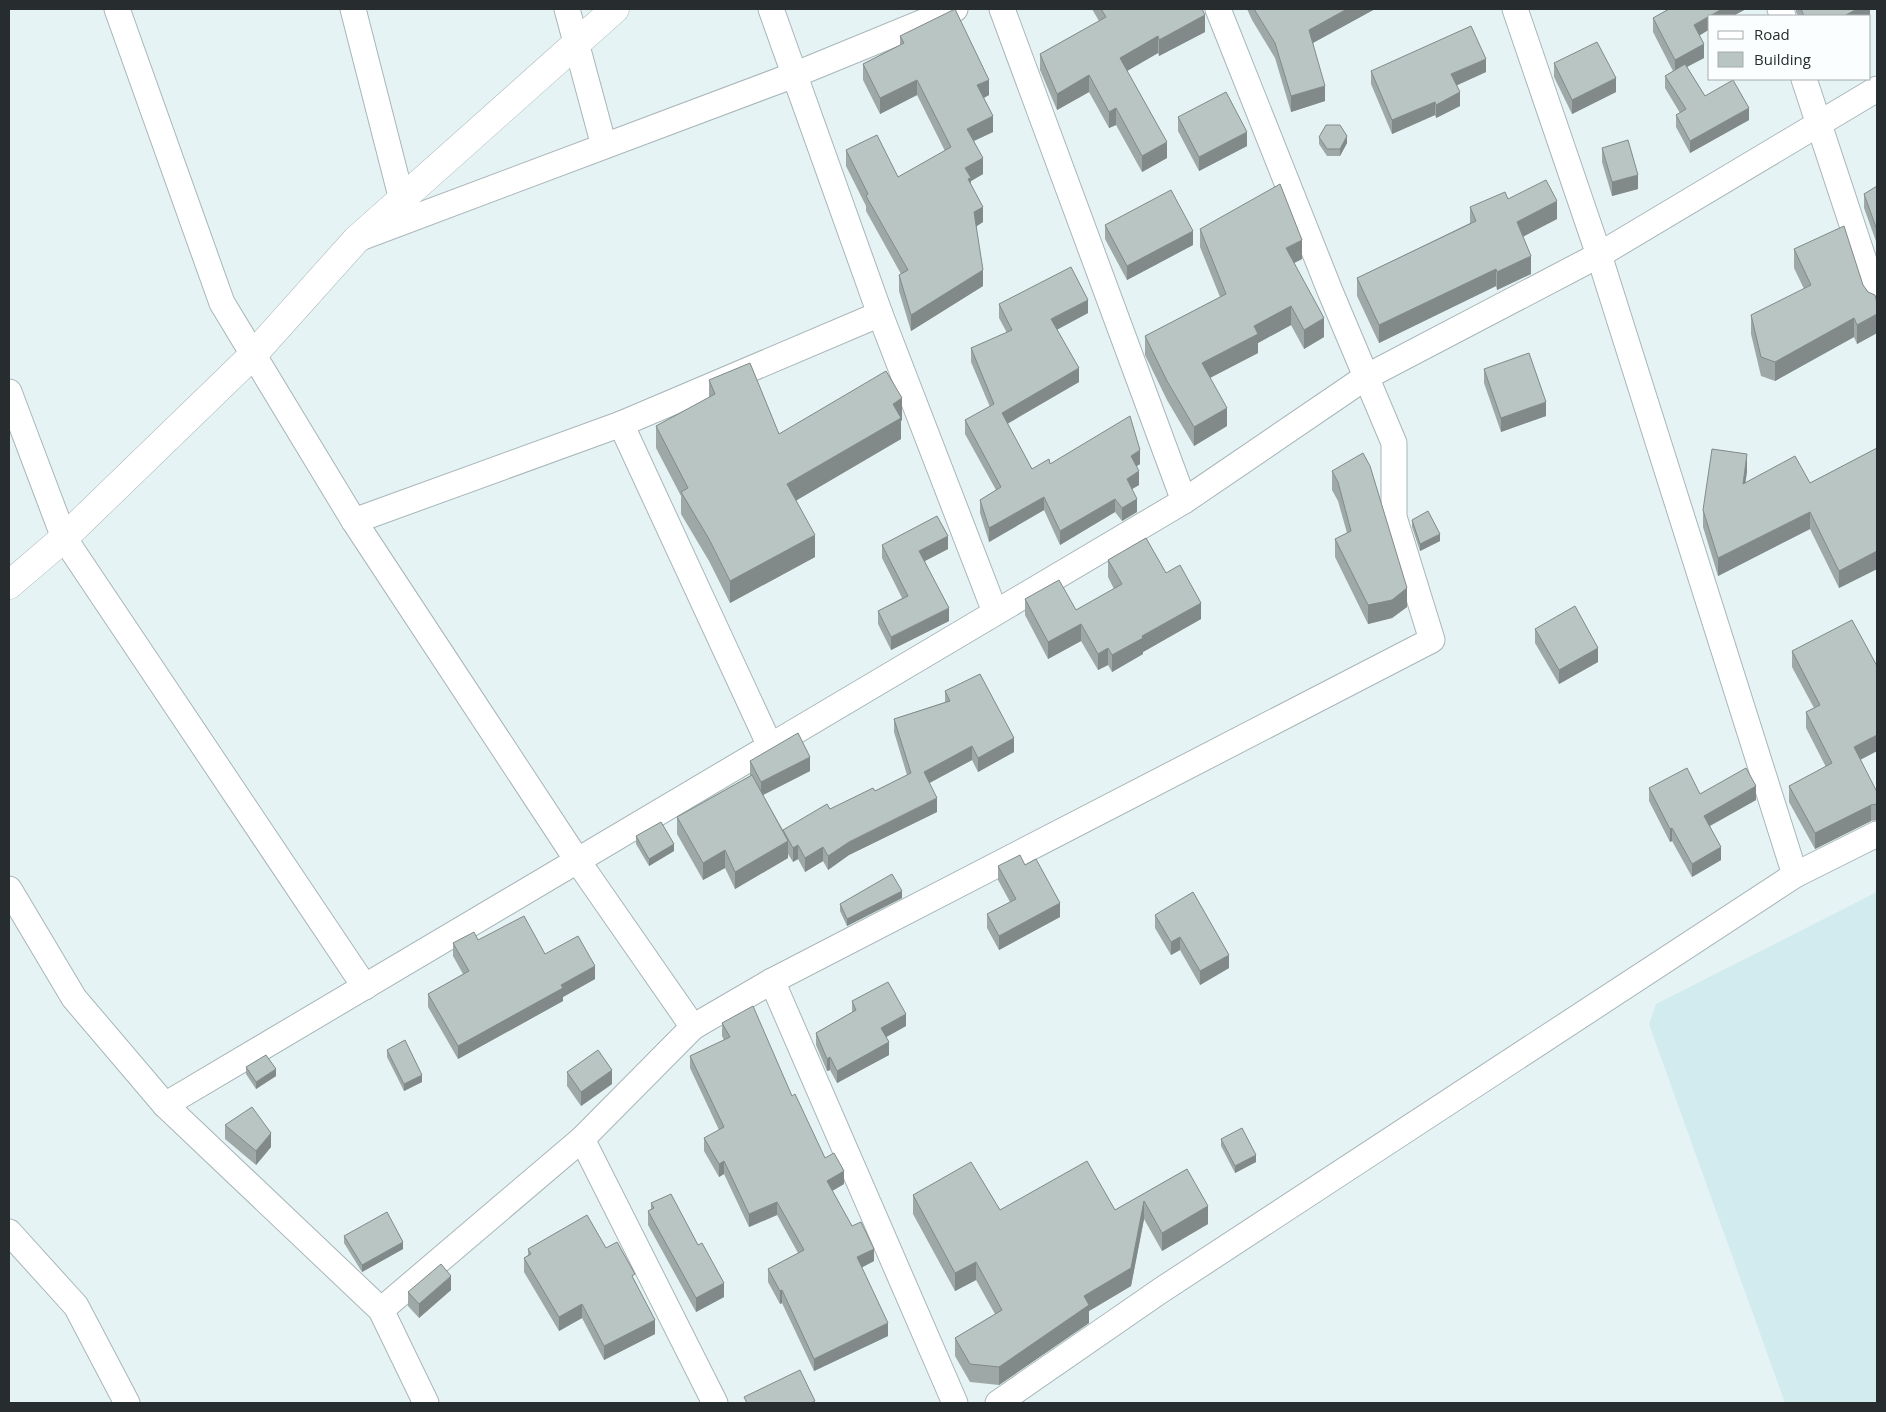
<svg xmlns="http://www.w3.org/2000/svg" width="1886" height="1412" viewBox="0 0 1886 1412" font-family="'Open Sans',sans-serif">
	<rect width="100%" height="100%" fill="#e5f3f5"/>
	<!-- built -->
	<polygon fill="#d2ebee" points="1877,892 1877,1403 1785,1403 1649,1024 1656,1004"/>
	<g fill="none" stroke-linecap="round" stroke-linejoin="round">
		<!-- street casing -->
		<g stroke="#a8b6b8" stroke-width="27">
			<g id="street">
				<polyline points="117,9 222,303 354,521 577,860 693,1027"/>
				<polyline points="353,9 406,216"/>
				<polyline points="567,9 604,146"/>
				<polyline points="771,9 880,314 995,612"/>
				<polyline points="1002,9 1184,501"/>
				<polyline points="1515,9 1599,255 1795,875"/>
				<polyline points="1780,9 1783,16"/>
				<polyline points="1804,79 1877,300"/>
				<polyline points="360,238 794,75 955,9"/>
				<polyline points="9,392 64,538 365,987"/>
				<polyline points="621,424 770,746"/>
				<polyline points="354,521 621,424 880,314"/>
				<polyline points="9,889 74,998 165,1105 381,1310 426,1403"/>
				<polyline points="772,981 955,1403"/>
				<polyline points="165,1105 1184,501 1366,377 1599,255 1877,89"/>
				<polyline points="582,1139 715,1403"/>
				<polyline points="9,1232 76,1306 127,1403"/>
				<polyline points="381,1310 582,1139 693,1027 772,981 1432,640 1394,517 1394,443 1330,291 1218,9"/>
				<polyline points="998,1403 1160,1291 1795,875 1877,834"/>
			</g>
		</g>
		<!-- secondary casing -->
		<g stroke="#a8b6b8" stroke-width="29">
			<polyline id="secondary" points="9,585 64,538 253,355 356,240 615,9"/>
		</g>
		<!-- street -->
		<use href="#street" stroke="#fff" stroke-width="25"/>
		<!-- secondary -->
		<use href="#secondary" stroke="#fff" stroke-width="28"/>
	</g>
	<!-- wall -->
	<g fill="#9ea9a7">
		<polygon points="1092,9 1202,9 1205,32 1159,56 1158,53 1127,71 1167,158 1142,172 1116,125 1109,128 1089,92 1057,110 1040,70 1040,54 1099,21"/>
		<polygon points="1247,9 1375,9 1313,43 1325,101 1291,112 1275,58 1252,20"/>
		<polygon points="1669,9 1746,9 1733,16 1710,16 1710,29 1699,35 1704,58 1687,67 1705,96 1749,120 1690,153 1676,127 1676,115 1680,113 1665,88 1665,76 1673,71 1653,32 1653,18"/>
		<polygon points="1796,9 1870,9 1870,15 1869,16 1798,16 1796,12"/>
		<polygon points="900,36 989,95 984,98 993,132 974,141 983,174 971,181 971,184 983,222 976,226 983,286 911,331 899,291 899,275 901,274 866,211 866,206 846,166 846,150 898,177 945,151 917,95 880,114 863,80 863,64 900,45"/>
		<polygon points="1554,63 1616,92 1572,114 1554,77"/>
		<polygon points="1371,71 1486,72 1457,85 1460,106 1436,118 1435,115 1392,134 1371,84"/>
		<polygon points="1178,117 1247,146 1199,171 1178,131"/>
		<polygon points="1319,137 1347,143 1340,156 1327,156 1319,144"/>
		<polygon points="1602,148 1638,189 1612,196 1602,162"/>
		<polygon points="1877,186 1877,244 1864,208 1864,194"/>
		<polygon points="1508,199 1557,219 1523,236 1531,274 1497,290 1496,286 1379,343 1357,296 1357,278 1470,223 1470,207"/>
		<polygon points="1105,225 1193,245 1127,280 1105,239"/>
		<polygon points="1200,229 1302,259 1294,263 1324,337 1304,349 1291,325 1258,343 1258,353 1210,378 1227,426 1194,446 1167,400 1145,355 1145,336 1220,297 1200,247"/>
		<polygon points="1794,249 1863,285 1877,303 1877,333 1857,344 1854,337 1775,381 1761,376 1751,334 1751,315 1804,289 1794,268"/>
		<polygon points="999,304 1088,313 1057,329 1079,382 1007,423 1032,469 1050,464 1140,464 1136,466 1139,485 1132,489 1137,512 1122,521 1115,512 1060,545 1044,510 989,542 980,513 980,500 996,490 965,434 965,420 990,407 971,362 971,348 1007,333 999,318"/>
		<polygon points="1484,369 1546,416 1501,432 1484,383"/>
		<polygon points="709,380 779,434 902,420 901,421 901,439 796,500 815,557 730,603 709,561 681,514 681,496 656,448 656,426 709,398"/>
		<polygon points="1877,448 1877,569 1839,588 1810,529 1718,576 1703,527 1703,510 1747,471 1745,483 1810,483"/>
		<polygon points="1332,471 1407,607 1392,618 1368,624 1335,557 1335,539 1347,533 1338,501 1332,490"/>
		<polygon points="1412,520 1440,541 1420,551 1412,527"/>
		<polygon points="882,545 948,549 925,561 949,621 891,650 878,624 878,611 902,598 882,558"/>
		<polygon points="1108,560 1166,573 1201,619 1143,652 1143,654 1112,672 1108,665 1098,670 1081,641 1048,659 1025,615 1025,599 1076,610 1114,589 1108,577"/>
		<polygon points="1535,629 1598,662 1559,684 1535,643"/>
		<polygon points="1792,651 1877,751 1860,760 1877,792 1877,820 1871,821 1815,849 1789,802 1789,786 1826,767 1806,728 1806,712 1814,708 1792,667"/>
		<polygon points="945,691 1014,752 978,772 972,760 929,783 937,812 849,855 828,870 823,861 805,872 798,859 793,862 788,854 788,858 735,889 725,868 703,880 677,834 677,817 750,776 750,761 810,771 763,795 783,830 830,809 875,791 907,775 894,732 894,719 945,702"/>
		<polygon points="1649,788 1700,794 1756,800 1710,826 1721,860 1692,877 1672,841 1670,842 1649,801"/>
		<polygon points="636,836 674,851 649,866 636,844"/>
		<polygon points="1025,865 1060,917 999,950 987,928 987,914 1010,902 998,880 998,866"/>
		<polygon points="902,898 847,926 840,911 840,904"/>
		<polygon points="1155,915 1229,968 1200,985 1180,950 1171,955 1155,928"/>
		<polygon points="478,940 545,954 595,979 563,997 563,1001 458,1059 428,1007 428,994 463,974 453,956 453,943"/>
		<polygon points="852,1001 906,1026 886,1037 889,1055 837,1083 830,1070 827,1071 816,1045 816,1033 852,1012"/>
		<polygon points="722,1023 792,1096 825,1158 844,1184 832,1191 852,1226 874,1261 862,1267 888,1336 814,1371 782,1303 780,1304 768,1282 768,1269 798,1253 777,1215 749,1227 724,1174 719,1177 704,1151 704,1138 719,1130 690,1068 690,1056 724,1040 722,1036"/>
		<polygon points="387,1050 422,1082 404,1091 387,1057"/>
		<polygon points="246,1067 276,1076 256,1089 246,1074"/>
		<polygon points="567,1072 612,1084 581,1106 567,1086"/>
		<polygon points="225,1125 271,1147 256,1165 225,1139"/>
		<polygon points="1221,1139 1256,1162 1235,1173 1221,1146"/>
		<polygon points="1187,1169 1208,1224 1162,1251 1144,1219 1131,1286 1089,1311 1089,1323 999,1385 970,1382 955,1356 955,1338 995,1314 976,1280 955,1291 913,1214 913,1195 1000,1210 1115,1210"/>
		<polygon points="651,1203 724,1297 696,1312 648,1225 648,1211 651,1209"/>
		<polygon points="344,1236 403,1249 362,1272 344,1243"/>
		<polygon points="606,1248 635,1281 655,1334 604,1360 582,1318 559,1331 524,1272 524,1258 528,1255 528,1249"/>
		<polygon points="451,1290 419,1318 408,1306 408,1292"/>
	</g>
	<!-- shaded-wall -->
	<g fill="#818a88">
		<polygon points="1347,9 1375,9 1309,45 1309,30"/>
		<polygon points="1722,9 1746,9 1733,16 1710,16 1710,29 1694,39 1694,25"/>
		<polygon points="1857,9 1870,9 1870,15 1869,16 1844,16"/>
		<polygon points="1205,15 1205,32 1159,56 1159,40"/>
		<polygon points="1158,36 1158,53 1120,75 1120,58"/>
		<polygon points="1704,44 1704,58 1675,73 1675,60"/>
		<polygon points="1486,59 1486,72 1451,88 1451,74"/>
		<polygon points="1089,75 1089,92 1057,110 1057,94"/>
		<polygon points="1616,78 1616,92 1572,114 1572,100"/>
		<polygon points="917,80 917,95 880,114 880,98"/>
		<polygon points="989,80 989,95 977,101 977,85"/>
		<polygon points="1325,86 1325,101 1291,112 1291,96"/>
		<polygon points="1460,92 1460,106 1436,118 1436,105"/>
		<polygon points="1435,102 1435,115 1392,134 1392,120"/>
		<polygon points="1116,108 1116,125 1109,128 1109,112"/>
		<polygon points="1749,108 1749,120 1690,153 1690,141"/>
		<polygon points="993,116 993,132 967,144 967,129"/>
		<polygon points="1247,132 1247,146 1199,171 1199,157"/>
		<polygon points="1347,136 1347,143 1340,156 1340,149"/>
		<polygon points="1167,142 1167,158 1142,172 1142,156"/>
		<polygon points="983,158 983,174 971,181 971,194 965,168"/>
		<polygon points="1638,175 1638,189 1612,196 1612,182"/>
		<polygon points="1557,201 1557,219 1517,240 1517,222"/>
		<polygon points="983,207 983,222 974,228 974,212"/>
		<polygon points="1193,231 1193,245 1127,280 1127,266"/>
		<polygon points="1302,240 1302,259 1286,267 1286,248"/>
		<polygon points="1531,256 1531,274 1497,290 1497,272"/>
		<polygon points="1496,269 1496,286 1379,343 1379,325"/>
		<polygon points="983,270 983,286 911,331 911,315"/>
		<polygon points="1088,300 1088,313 1051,333 1051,319"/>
		<polygon points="1291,306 1291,325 1258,343 1258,353 1202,382 1202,363 1254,326"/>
		<polygon points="1877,314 1877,333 1857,344 1857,325"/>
		<polygon points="1324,318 1324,337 1304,349 1304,330"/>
		<polygon points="1854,318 1854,337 1775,381 1775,362"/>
		<polygon points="1079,368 1079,382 1002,427 1002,413"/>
		<polygon points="902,398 902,420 901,421 901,439 787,506 787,484 893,404"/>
		<polygon points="1546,402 1546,416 1501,432 1501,418"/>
		<polygon points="1227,408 1227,426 1194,446 1194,427"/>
		<polygon points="1140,450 1140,464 1131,470 1131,456"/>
		<polygon points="1747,454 1747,471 1743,502 1743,484"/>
		<polygon points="1139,471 1139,485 1127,492 1127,479"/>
		<polygon points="1044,497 1044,510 989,542 989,528"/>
		<polygon points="1115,499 1115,512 1060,545 1060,531"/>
		<polygon points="1137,499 1137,512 1122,521 1122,508"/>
		<polygon points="1810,512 1810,529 1718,576 1718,558"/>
		<polygon points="1440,534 1440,541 1420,551 1420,544"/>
		<polygon points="815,535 815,557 730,603 730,581"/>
		<polygon points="948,536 948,549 919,564 919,551"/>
		<polygon points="1877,551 1877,569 1839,588 1839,571"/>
		<polygon points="1407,588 1407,607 1392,618 1368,624 1368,605"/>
		<polygon points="1201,603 1201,619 1143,652 1143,654 1112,672 1112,655 1142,636"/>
		<polygon points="949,608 949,621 891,650 891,637"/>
		<polygon points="1081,624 1081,641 1048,659 1048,642"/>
		<polygon points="1108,648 1108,665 1098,670 1098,654"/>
		<polygon points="1598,648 1598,662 1559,684 1559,670"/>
		<polygon points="1877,735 1877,751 1854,763 1854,747"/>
		<polygon points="1014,738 1014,752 978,772 978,758"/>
		<polygon points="972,746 972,760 924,786 924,772"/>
		<polygon points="810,757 810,771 761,796 761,782"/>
		<polygon points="1756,786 1756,800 1704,829 1704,816"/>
		<polygon points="937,798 937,812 849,855 828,870 828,856 849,842"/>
		<polygon points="1871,805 1871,821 1815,849 1815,833"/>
		<polygon points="1672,828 1672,841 1670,842 1670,829"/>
		<polygon points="788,841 788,858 735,889 735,872"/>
		<polygon points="674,844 674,851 649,866 649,859"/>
		<polygon points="798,845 798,859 793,862 793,848"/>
		<polygon points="823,847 823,861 805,872 805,858"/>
		<polygon points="1721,847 1721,860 1692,877 1692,864"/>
		<polygon points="725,850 725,868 703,880 703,863"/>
		<polygon points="902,891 902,898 847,926 847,919"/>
		<polygon points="1060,903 1060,917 999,950 999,936"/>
		<polygon points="1180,937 1180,950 1171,955 1171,942"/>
		<polygon points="1229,955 1229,968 1200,985 1200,971"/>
		<polygon points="595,966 595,979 563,997 563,1001 458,1059 458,1046 561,985"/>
		<polygon points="906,1014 906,1026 881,1040 881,1028"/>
		<polygon points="889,1042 889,1055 837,1083 837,1071"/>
		<polygon points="830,1057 830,1070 827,1071 827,1059"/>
		<polygon points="276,1069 276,1076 256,1089 256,1082"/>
		<polygon points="612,1070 612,1084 581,1106 581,1092"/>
		<polygon points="422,1075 422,1082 404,1091 404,1084"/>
		<polygon points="271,1133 271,1147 256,1165 256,1151"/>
		<polygon points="1256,1155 1256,1162 1235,1173 1235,1166"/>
		<polygon points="724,1161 724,1174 719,1177 719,1164"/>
		<polygon points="844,1171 844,1184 827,1194 827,1181"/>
		<polygon points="1144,1201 1144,1219 1131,1286 1089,1311 1089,1323 999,1385 999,1367 1084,1296"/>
		<polygon points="777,1202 777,1215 749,1227 749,1214"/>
		<polygon points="1208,1206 1208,1224 1162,1251 1162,1233"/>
		<polygon points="403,1242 403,1249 362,1272 362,1265"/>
		<polygon points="874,1249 874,1261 857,1270 857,1257"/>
		<polygon points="976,1262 976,1280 955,1291 955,1273"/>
		<polygon points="451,1276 451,1290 419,1318 419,1304"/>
		<polygon points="724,1283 724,1297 696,1312 696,1298"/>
		<polygon points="782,1290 782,1303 780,1304 780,1291"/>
		<polygon points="582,1304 582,1318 559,1331 559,1317"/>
		<polygon points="655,1320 655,1334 604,1360 604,1346"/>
		<polygon points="888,1323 888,1336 814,1371 814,1359"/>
	</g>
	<!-- building -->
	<g fill="#b8c5c2" stroke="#818a88">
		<polygon points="955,9 989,80 977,85 993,116 967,129 983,158 965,168 971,178 968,179 983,207 974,212 983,270 911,315 899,275 908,270 866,196 868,194 846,150 877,135 898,177 951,147 917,80 880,98 863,64 904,43 900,36"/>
		<polygon points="1101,9 1202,9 1205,15 1159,40 1158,36 1120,58 1167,142 1142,156 1116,108 1109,112 1089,75 1057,94 1040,54 1106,17"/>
		<polygon points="1254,9 1347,9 1309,30 1325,86 1291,96 1275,43"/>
		<polygon points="1669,9 1722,9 1694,25 1704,44 1675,60 1653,18"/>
		<polygon points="1801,9 1857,9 1844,16 1804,16"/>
		<polygon points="1471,26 1486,59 1451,74 1460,92 1436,105 1435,102 1392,120 1371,71"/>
		<polygon points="1597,42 1616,78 1572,100 1554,63"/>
		<polygon points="1685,64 1705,96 1733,80 1749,108 1690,141 1676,115 1686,109 1665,76"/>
		<polygon points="1226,92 1247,132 1199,157 1178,117"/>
		<polygon points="1326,125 1340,125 1347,136 1340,149 1327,149 1319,137"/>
		<polygon points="1628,140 1638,175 1612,182 1602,148"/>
		<polygon points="1546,180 1557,201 1517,222 1531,256 1497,272 1496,269 1379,325 1357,278 1476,221 1470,207 1505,192 1508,199"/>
		<polygon points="1280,184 1302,240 1286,248 1324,318 1304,330 1291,306 1254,326 1258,334 1202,363 1227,408 1194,427 1167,381 1145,336 1226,294 1200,229"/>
		<polygon points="1877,186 1877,230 1864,194"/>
		<polygon points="1171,190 1193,231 1127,266 1105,225"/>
		<polygon points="1844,226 1863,285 1868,292 1875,295 1877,303 1877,314 1857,325 1854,318 1775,362 1761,357 1751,315 1811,285 1794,249"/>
		<polygon points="1071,267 1088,300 1051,319 1079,368 1002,413 1032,469 1049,459 1050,464 1130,416 1140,450 1131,456 1139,471 1127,479 1137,499 1122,508 1115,499 1060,531 1044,497 989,528 980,500 1001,487 965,420 994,404 971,348 1012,330 999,304"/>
		<polygon points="1529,353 1546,402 1501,418 1484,369"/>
		<polygon points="750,363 779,434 886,371 902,398 893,404 901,418 787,484 815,535 730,581 709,539 681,492 688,488 656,426 715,394 709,380"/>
		<polygon points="1877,448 1877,551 1839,571 1810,512 1718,558 1703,510 1712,449 1747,454 1743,484 1795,456 1810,483"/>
		<polygon points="1363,453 1370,466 1407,588 1392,600 1368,605 1335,539 1351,531 1338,482 1332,471"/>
		<polygon points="1428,511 1440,534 1420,544 1412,520"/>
		<polygon points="937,516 948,536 919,551 949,608 891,637 878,611 908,596 882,545"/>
		<polygon points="1146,538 1166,573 1180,565 1201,603 1142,636 1143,638 1112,655 1108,648 1098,654 1081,624 1048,642 1025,599 1059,580 1076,610 1122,584 1108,560"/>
		<polygon points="1575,606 1598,648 1559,670 1535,629"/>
		<polygon points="1852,620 1877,666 1877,735 1854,747 1877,792 1877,804 1871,805 1815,833 1789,786 1832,763 1806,712 1820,705 1792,651"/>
		<polygon points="980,674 1014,738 978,758 972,746 924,772 937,798 849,842 828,856 823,847 805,858 798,845 793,848 783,830 827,804 830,809 873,788 875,791 911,773 894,719 950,701 945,691"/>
		<polygon points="798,733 810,757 761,782 750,761"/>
		<polygon points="1687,768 1700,794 1746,768 1756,786 1704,816 1721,847 1692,864 1672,828 1670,829 1649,788"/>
		<polygon points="752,775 788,841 735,872 725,850 703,863 677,817"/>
		<polygon points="661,822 674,844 649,859 636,836"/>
		<polygon points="1020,855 1025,865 1036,859 1060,903 999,936 987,914 1016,899 998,866"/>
		<polygon points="892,874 902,891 847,919 840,904"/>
		<polygon points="1193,892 1229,955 1200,971 1180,937 1171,942 1155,915"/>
		<polygon points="524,916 545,954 578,936 595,966 561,985 563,988 458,1046 428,994 469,971 453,943 474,932 478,940"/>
		<polygon points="888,982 906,1014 881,1028 889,1042 837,1071 830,1057 827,1059 816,1033 856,1010 852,1001"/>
		<polygon points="753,1006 792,1096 795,1094 825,1158 834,1153 844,1171 827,1181 852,1226 861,1222 874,1249 857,1257 888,1323 814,1359 782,1290 780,1291 768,1269 804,1250 777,1202 749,1214 724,1161 719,1164 704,1138 724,1127 690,1056 730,1037 722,1023"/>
		<polygon points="405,1040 422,1075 404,1084 387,1050"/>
		<polygon points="598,1050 612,1070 581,1092 567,1072"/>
		<polygon points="266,1055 276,1069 256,1082 246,1067"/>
		<polygon points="252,1107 271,1133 256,1151 225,1125"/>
		<polygon points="1242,1128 1256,1155 1235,1166 1221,1139"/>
		<polygon points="1087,1161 1115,1210 1187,1169 1208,1206 1162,1233 1144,1201 1131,1268 1084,1296 1089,1305 999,1367 970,1364 955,1338 1002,1310 976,1262 955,1273 913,1195 971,1162 1000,1210"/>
		<polygon points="671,1194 698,1245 702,1243 724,1283 696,1298 648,1211 654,1208 651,1203"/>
		<polygon points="387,1212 403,1242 362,1265 344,1236"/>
		<polygon points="587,1215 606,1248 617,1242 635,1274 632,1276 655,1320 604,1346 582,1304 559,1317 524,1258 531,1254 528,1249"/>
		<polygon points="441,1264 451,1276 419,1304 408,1292"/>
		<polygon points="800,1370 815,1401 811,1403 747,1403 744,1397"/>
	</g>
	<!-- border -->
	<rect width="1886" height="1412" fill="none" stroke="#272d2e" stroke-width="20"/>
	<!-- legend -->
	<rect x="1708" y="15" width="162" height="65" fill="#fbfefe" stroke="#a6aaab"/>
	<rect x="1718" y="31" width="25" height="8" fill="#ffffff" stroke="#a6aaab"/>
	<text x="1754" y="40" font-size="15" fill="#272d2e">Road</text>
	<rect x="1718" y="52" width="25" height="15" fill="#b8c5c2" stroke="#a6aaab"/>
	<text x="1754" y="65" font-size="15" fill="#272d2e">Building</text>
</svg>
